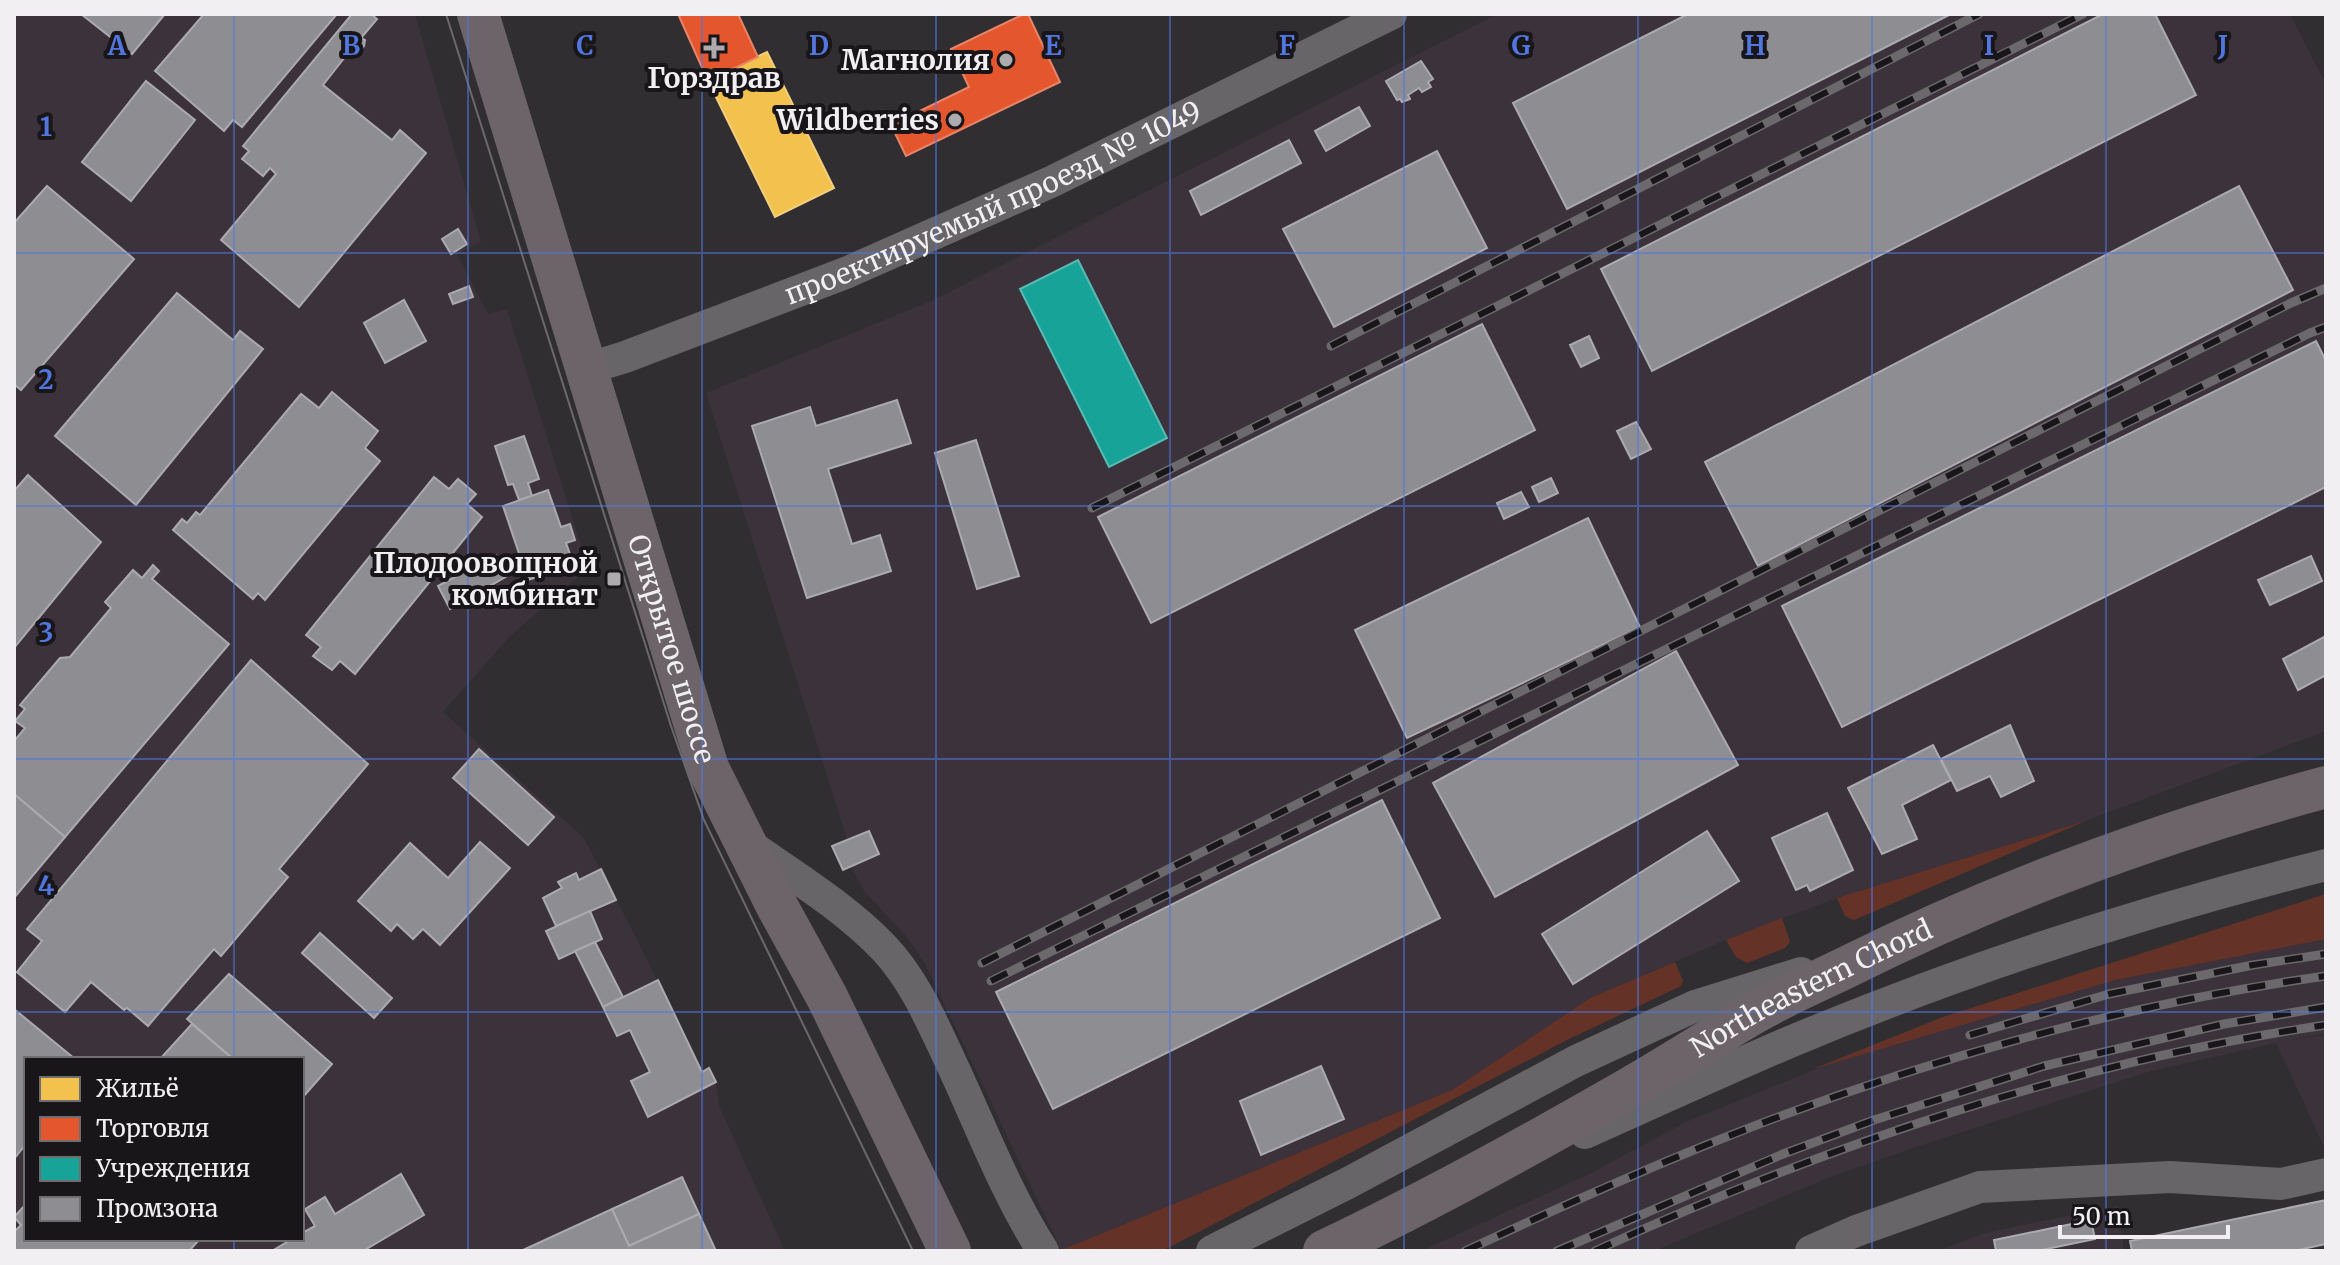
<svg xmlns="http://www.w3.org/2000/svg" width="2340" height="1265" viewBox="0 0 2340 1265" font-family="Merriweather,serif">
	<rect width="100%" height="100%" fill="#312e31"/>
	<!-- built -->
	<g fill="#3b323b" fill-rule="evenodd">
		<path d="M14,14H415L481,242L457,254L488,314L507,309L588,568L509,637L443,712L583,837L637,939L701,1071L709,1068L716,1082L719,1106L785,1251H14ZM26,1059H302V1239H26Z"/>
		<polygon points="1497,14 2290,14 2326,84 2326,731 2088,820 1837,898 1726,940 1590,998 1452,1090 1061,1250 925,963 906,936 864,891 851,867 843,870 832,846 847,839 706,393 931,301"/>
		<polygon points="2326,918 2326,1033 2292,1040 2326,1035 2326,1151 2276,1043 2151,1071 1913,1148 1833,1176 1654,1251 1421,1251 1591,1173 1686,1122 1943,1017"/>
		<polygon points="2118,1206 2124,1251 1938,1251 1984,1233"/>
	</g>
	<!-- green -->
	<g fill="#653228">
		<polygon points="2088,820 1854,920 1845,916 1837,898"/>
		<polygon points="2326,894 2326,939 2115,980 1813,1069 1943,1017"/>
		<polygon points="1782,918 1790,942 1785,948 1747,963 1736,957 1726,940"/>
		<polygon points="1675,962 1683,981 1681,986 1567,1040 1168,1248 1162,1251 1061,1250 1452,1090 1590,998"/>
	</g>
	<!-- homes -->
	<polygon fill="#f2c14e" stroke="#f2cf7f" stroke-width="2" points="767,52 834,188 775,217 708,81"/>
	<!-- shops -->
	<g fill="#e4572e" stroke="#e88569" stroke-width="2">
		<polygon points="678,14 738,14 758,57 708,81"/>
		<polygon points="1024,14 1028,14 1060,82 906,156 891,125 969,87 951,49"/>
	</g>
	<!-- public -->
	<polygon fill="#17a398" stroke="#59bab3" stroke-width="2" points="1078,260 1167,438 1109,467 1020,289"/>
	<!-- industry -->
	<g fill="#8d8d92" stroke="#abaaaf" stroke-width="2">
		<polygon points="81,14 165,14 132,54"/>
		<polygon points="204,14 337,14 242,127 233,120 224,131 155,71"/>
		<polygon points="352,14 371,14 377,19 361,38 365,40 364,46 356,57 349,52 323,85 392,140 400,130 426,153 299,307 221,240 276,174 270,168 263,176 242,159 249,151 243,146"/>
		<polygon points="1688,14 1951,14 1567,209 1513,103"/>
		<polygon points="2103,14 2155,14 2196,95 1652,371 1601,269"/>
		<polygon points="1421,61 1433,79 1428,82 1431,87 1422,92 1419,88 1408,95 1410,99 1402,102 1400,99 1397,100 1386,81"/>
		<polygon points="146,81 195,120 131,201 82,162"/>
		<polygon points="1359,107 1370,126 1326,151 1315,131"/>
		<polygon points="1289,140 1301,163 1201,215 1190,191"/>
		<polygon points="1437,151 1487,248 1334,327 1283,229"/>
		<polygon points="47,186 134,259 21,390 14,384 14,223"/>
		<polygon points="2239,186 2293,290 1758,566 1705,462"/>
		<polygon points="458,229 467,244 451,254 442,239"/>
		<polygon points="469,286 473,297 453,304 449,294"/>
		<polygon points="177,293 233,340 240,331 263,349 136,505 55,436"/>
		<polygon points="404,300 426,341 385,363 364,323"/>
		<polygon points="1482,324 1535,430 1151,623 1098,517"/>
		<polygon points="1589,336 1599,358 1581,367 1570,345"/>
		<polygon points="2316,341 2326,361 2326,487 1842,727 1782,606"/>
		<polygon points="332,392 378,431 365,448 380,461 265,600 258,593 253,599 173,530 182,519 187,523 196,512 200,515 301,394 319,408"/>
		<polygon points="897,400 911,443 828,469 852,544 880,535 891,571 807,598 752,426 810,407 816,426"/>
		<polygon points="1636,422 1651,449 1631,459 1617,431"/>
		<polygon points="524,436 539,479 528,483 532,496 519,500 513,484 508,485 495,446"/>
		<polygon points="976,440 1019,576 977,589 935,453"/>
		<polygon points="28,475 101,542 14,648 14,491"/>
		<polygon points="434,477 449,489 458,479 476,494 467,504 482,517 355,674 340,661 332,670 313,656 321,647 306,635"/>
		<polygon points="1551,478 1558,493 1539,502 1532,487"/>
		<polygon points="548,490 561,527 570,524 575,540 566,543 574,565 528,580 503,506"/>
		<polygon points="1521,492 1529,507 1504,519 1497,503"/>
		<polygon points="1588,518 1640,627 1407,738 1355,630"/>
		<polygon points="496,555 507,576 450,609 438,586"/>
		<polygon points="2311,556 2322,581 2270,605 2258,580"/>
		<polygon points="153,565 159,571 152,579 229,644 65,837 14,794 14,741 25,728 15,721 25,709 20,705 60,658 70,657 111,608 105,602 133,570 142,578"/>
		<polygon points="2326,636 2326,680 2324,676 2298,690 2283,659"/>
		<polygon points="1676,651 1738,765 1495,897 1433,783"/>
		<polygon points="251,660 368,764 279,869 288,877 221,956 214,949 148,1026 127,1008 124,1010 91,982 65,1012 17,972 42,941 27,929"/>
		<polygon points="2010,725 2034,781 2001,797 1990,776 1957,791 1941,759"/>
		<polygon points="1933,745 1951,780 1902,805 1917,839 1882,854 1848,788"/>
		<polygon points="479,749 554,817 528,845 453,778"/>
		<polygon points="14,794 65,837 14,898"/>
		<polygon points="1382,800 1440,918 1053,1109 996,992"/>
		<polygon points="1827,813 1853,870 1810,891 1807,885 1796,890 1772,838"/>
		<polygon points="869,831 879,854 843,870 832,846"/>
		<polygon points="1707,831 1739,881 1573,984 1542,934"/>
		<polygon points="480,842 510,868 440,945 423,929 413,939 397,924 391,931 358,901 410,843 448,878"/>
		<polygon points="601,869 616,900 556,926 543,898 562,888 558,882 576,873 579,880"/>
		<polygon points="590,911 602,939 559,959 546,931"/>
		<polygon points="320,933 392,998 374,1018 302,953"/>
		<polygon points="595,942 623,997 603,1007 575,951"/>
		<polygon points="229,974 332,1064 302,1098 302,1059 233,1059 187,1019"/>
		<polygon points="658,980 702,1072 709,1068 716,1082 648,1117 631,1081 650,1072 630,1030 617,1036 603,1007"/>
		<polygon points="14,1009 75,1059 26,1059 26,1144 14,1159"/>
		<polygon points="192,1024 233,1059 160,1059"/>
		<polygon points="1321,1066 1344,1119 1261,1155 1240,1101"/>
		<polygon points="401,1174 424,1215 363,1251 272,1251 292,1239 302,1239 302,1233 315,1226 305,1209 325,1197 335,1214"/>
		<polygon points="682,1177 699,1214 629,1246 612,1209"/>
		<polygon points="2326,1200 2326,1244 2294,1251 2132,1251 2130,1241"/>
		<polygon points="26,1204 26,1239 200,1239 189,1251 14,1251 14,1232 21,1225 14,1217"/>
		<polygon points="612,1209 629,1246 699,1214 716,1251 521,1251"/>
		<polygon points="2091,1220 2095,1239 2037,1251 1996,1251 1994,1240"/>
	</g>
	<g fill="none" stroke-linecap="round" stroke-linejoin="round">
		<!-- minor -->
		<g stroke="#686568" stroke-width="32">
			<path id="s1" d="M586,369L625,357L848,272L1053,181L1391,14"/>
			<path d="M745,842C792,875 845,907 885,949C913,979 930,1018 947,1054C978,1119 1004,1190 1043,1251"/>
			<path d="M1585,1133C1652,1103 1718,1073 1785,1044C1960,970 2142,911 2326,865"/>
			<polyline points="1212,1251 1348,1183 1576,1061 1695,1006 1801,973"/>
			<polyline points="1811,1251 1856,1231 1980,1187 2170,1177 2281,1184 2326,1174"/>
		</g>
		<!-- major -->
		<g stroke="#6c6468" stroke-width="42">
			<path id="s2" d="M478,14L708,768L778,908L827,997L950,1251"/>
			<path id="s3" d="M1324,1251C1427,1202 1529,1146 1628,1089C1672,1064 1714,1036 1758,1011C1786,995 1816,982 1845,968C1999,891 2160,832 2326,787"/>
		</g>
		<!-- tram -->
		<polyline stroke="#6b696b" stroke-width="2" points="446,14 671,726 704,820 913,1251"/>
		<!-- rail casing -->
		<g stroke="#6b696b" stroke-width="9">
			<g id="rail">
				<polyline points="1331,346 1979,14"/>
				<polyline points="1092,508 2083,14"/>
				<polyline points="982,963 2291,303 2326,288"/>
				<polyline points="991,981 2310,333 2326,327"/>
				<polyline points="1970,1035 2109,994 2253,965 2326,954"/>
				<path d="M1465,1251C1551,1211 1638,1172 1726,1137C1916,1062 2123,1004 2326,976"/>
				<polyline points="1557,1251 1783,1154 1874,1120 2044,1066 2224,1024 2326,1007"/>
				<path d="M1595,1251C1822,1146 2078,1061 2326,1025"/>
			</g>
		</g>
		<!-- rail -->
		<use href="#rail" stroke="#191619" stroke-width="6" stroke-dasharray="18" stroke-linecap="butt"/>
	</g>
	<!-- grid -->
	<path fill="none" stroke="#5276de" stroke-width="2" stroke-opacity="0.55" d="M234,14V1059M468,14V1251M702,14V1251M936,14V1251M1170,14V1251M1404,14V1251M1638,14V1251M1872,14V1251M2106,14V1251M14,253H2326M14,506H2326M14,759H2326M14,1012H2326M234,1239V1251"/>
	<!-- markers -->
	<g fill="#aeabae" stroke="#191619" stroke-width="3">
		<path d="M710 36h8v8h8v8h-8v8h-8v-8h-8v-8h8z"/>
		<circle cx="1006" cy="60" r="8"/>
		<circle cx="955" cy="120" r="8"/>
		<rect x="606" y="571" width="16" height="16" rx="4"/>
	</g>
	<g text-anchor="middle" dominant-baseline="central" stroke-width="8" stroke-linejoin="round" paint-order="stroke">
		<!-- poi labels -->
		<g font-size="28" font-weight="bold" fill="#f2eff2" stroke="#191619" text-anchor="end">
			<text x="990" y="60">Магнолия</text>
			<text x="714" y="78" text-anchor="middle">Горздрав</text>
			<text x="939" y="120">Wildberries</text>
			<text x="598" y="563">Плодоовощной<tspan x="598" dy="32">комбинат</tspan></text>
		</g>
		<!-- street labels -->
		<g font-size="28" fill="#f2eff2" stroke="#191619">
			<text stroke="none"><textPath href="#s1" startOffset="440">проектируемый проезд № 1049</textPath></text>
			<text stroke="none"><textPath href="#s2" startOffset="664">Открытое шоссе</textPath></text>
			<text stroke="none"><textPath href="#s3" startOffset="554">Northeastern Chord</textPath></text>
		</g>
	</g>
	<g font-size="26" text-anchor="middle" font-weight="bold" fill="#5276de" stroke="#191619" stroke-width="8" stroke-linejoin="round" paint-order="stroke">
		<text x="117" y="55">A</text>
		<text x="351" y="55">B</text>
		<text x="585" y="55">C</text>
		<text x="819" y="55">D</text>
		<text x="1053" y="55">E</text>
		<text x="1287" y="55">F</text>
		<text x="1521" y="55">G</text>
		<text x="1755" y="55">H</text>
		<text x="1989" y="55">I</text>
		<text x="2223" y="55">J</text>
		<text x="46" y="136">1</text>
		<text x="46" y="389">2</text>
		<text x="46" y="642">3</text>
		<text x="46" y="895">4</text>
	</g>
	<!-- border -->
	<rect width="2340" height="1265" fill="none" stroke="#f2eff2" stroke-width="32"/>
	<!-- legend -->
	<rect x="24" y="1057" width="280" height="184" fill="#191619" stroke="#706d70" stroke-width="2"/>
	<rect x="40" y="1077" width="40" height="24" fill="#f2c14e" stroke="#706d70" stroke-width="2"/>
	<text x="96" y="1097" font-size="24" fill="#f2eff2">Жильё</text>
	<rect x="40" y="1117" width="40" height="24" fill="#e4572e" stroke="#706d70" stroke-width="2"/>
	<text x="96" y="1137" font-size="24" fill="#f2eff2">Торговля</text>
	<rect x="40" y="1157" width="40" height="24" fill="#17a398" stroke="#706d70" stroke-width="2"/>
	<text x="96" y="1177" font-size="24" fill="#f2eff2">Учреждения</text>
	<rect x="40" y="1197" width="40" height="24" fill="#8d8d92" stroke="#706d70" stroke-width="2"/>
	<text x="96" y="1217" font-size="24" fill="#f2eff2">Промзона</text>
	<!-- scale -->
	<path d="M2060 1225v12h168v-12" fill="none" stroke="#f2eff2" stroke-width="4"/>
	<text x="2072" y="1225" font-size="24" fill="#f2eff2" stroke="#191619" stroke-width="6" paint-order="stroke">50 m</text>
</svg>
